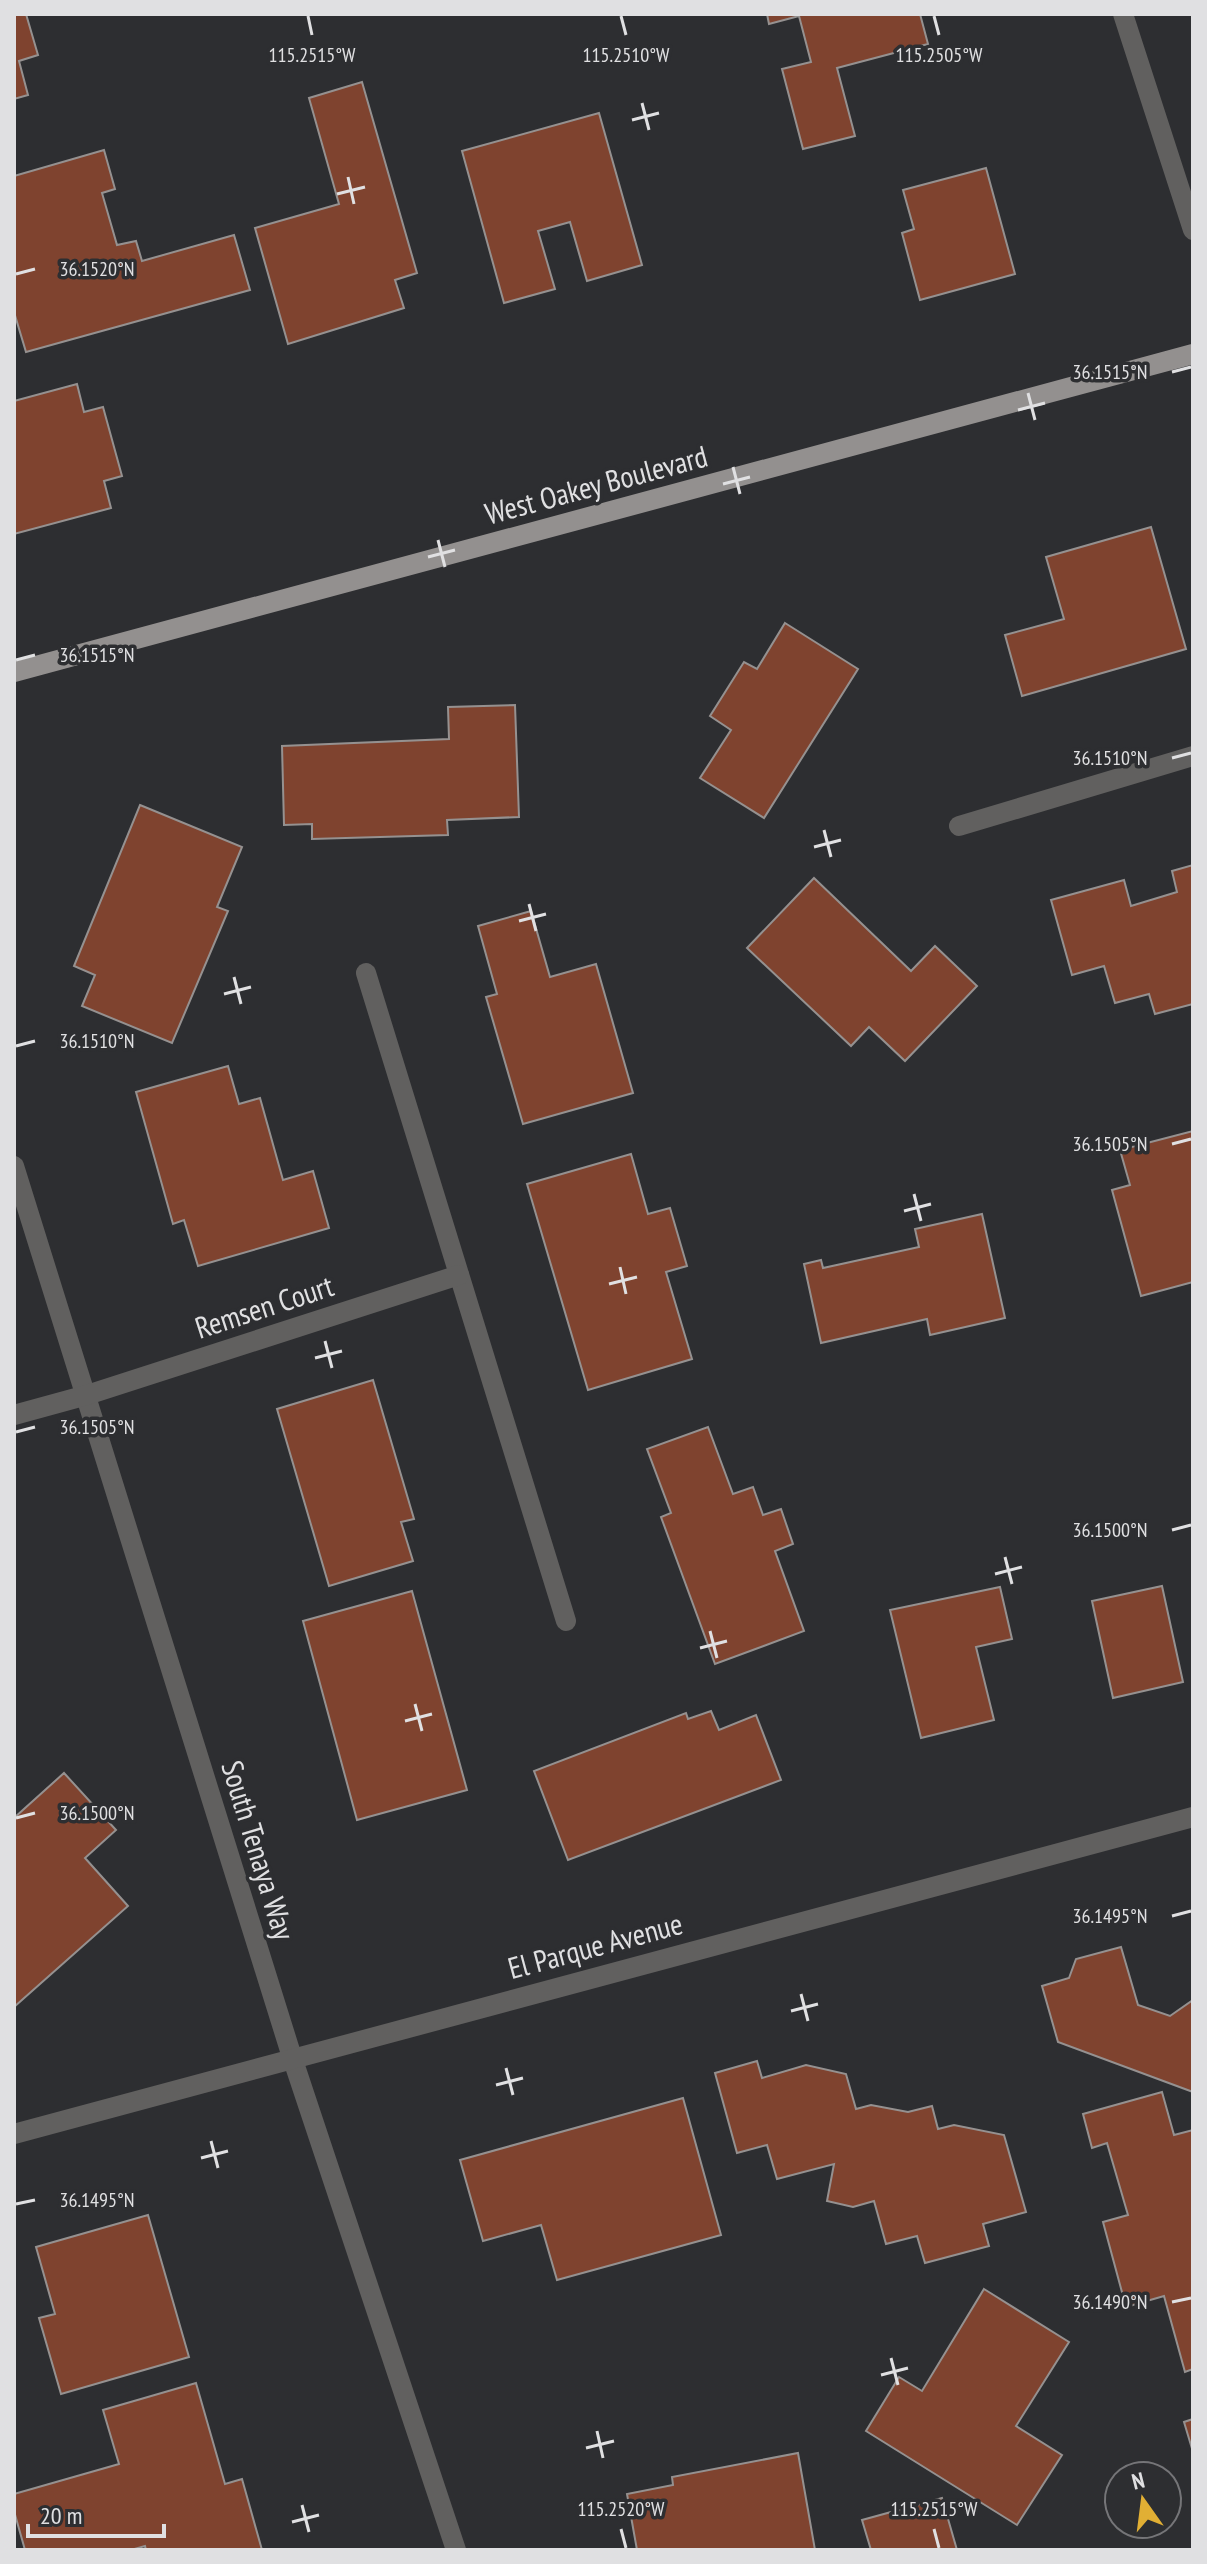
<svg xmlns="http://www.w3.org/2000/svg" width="1207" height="2564" viewBox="0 0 1207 2564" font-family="'PT Sans Narrow',sans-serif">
	<rect width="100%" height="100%" fill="#2d2e31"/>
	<!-- building -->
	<g fill="#7f432f" stroke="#959190" stroke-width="2">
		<polygon points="14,14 26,14 38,55 19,61 28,95 14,99"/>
		<polygon points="767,14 920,14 928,44 837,68 855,136 803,149 782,69 811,62 799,16 769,24"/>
		<polygon points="362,82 417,273 395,280 404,308 288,344 255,228 339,204 309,98"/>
		<polygon points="599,113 642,265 587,281 570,222 538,231 555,289 504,303 462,151"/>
		<polygon points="104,150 115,189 102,193 117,245 136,241 142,261 234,235 250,290 26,352 14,312 14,176"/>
		<polygon points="986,168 1015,274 920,300 902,233 914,229 903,190"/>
		<polygon points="77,384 84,412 103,407 122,476 104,481 111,508 14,534 14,401"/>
		<polygon points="1151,527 1186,649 1022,696 1005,635 1064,619 1046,557"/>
		<polygon points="785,623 858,669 764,818 700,778 731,730 710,716 744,662 757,669"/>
		<polygon points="515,705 519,817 447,820 448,835 312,839 312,824 284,825 282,746 449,739 448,707"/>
		<polygon points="140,805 242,847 217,907 228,911 172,1043 82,1006 95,975 74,966"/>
		<polygon points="1193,865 1193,1004 1155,1014 1149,994 1115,1003 1104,966 1072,975 1051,900 1124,880 1131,906 1177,892 1172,871"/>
		<polygon points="814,878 911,971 935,946 977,986 905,1061 869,1027 851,1046 747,948"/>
		<polygon points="531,911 550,977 596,964 633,1093 523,1124 486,997 497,994 478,926"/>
		<polygon points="228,1066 239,1104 260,1098 283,1180 313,1171 329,1228 198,1266 184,1220 173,1224 136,1092"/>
		<polygon points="1193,1131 1193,1282 1141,1296 1112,1190 1130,1185 1120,1150"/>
		<polygon points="631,1154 648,1214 670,1208 687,1266 666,1272 692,1359 588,1390 527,1184"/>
		<polygon points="982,1214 1005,1318 930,1335 927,1319 821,1343 804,1264 821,1260 823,1268 919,1247 915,1229"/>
		<polygon points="373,1380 414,1519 401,1522 413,1561 329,1586 277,1409"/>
		<polygon points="708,1427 733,1494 753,1487 763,1515 781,1509 793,1544 775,1551 804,1631 715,1664 661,1517 671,1513 647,1449"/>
		<polygon points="1162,1586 1183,1682 1113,1698 1092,1601"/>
		<polygon points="1000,1587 1012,1639 976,1647 994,1720 921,1738 890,1610"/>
		<polygon points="412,1591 467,1790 357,1820 303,1621"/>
		<polygon points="711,1711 719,1730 756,1715 781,1780 568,1860 534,1771 686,1713 688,1719"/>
		<polygon points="64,1773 116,1830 85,1858 128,1906 14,2007 14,1818"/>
		<polygon points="1121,1947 1138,2005 1170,2016 1193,2000 1193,2092 1058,2042 1042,1986 1069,1978 1076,1959"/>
		<polygon points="757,2061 762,2078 806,2065 846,2074 856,2109 871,2105 908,2112 932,2106 938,2129 954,2125 1004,2135 1026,2212 983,2224 989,2246 925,2263 917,2236 886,2244 874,2201 853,2207 827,2201 834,2164 777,2179 767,2145 737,2153 715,2073"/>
		<polygon points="1162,2092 1174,2135 1193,2130 1193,2369 1185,2372 1164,2296 1126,2307 1103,2222 1128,2215 1107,2143 1092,2148 1083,2114"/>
		<polygon points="683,2098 721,2235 557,2280 541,2225 483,2241 460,2160"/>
		<polygon points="148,2215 189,2357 61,2394 39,2318 55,2314 36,2247"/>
		<polygon points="984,2289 1069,2342 1016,2426 1062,2455 1017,2525 866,2431 899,2377 922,2391"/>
		<polygon points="196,2383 225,2484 242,2479 262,2550 146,2550 145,2546 131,2550 25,2550 14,2511 14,2494 119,2464 103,2410"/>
		<polygon points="1193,2419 1193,2452 1184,2422"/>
		<polygon points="798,2453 815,2550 637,2550 627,2494 673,2485 672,2477"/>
		<polygon points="942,2498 957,2550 871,2550 862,2520"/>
	</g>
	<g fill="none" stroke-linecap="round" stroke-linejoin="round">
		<!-- minor -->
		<g stroke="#61605f" stroke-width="20">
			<polyline points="1123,14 1193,230"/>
			<polyline points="959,826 1193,756"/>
			<polyline points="366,973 566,1621"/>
			<polyline points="14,1166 292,2057 456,2550"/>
			<polyline points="14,1415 87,1395 459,1275"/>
			<polyline points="14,2134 1193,1817"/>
		</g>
		<!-- major -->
		<polyline stroke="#93908f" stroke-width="20" points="14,672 1193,354"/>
	</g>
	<!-- ticks -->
	<path fill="none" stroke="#e0e0e2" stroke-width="3" d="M308,16L312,35M621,16L626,35M934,16L939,35M642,103L649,130M632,120L659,113M348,177L354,204M337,194L365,187M16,274L35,269M1172,372L1191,367M1028,393L1035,420M1018,410L1045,403M733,467L740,494M723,484L750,477M438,540L445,567M428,557L455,550M16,660L35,655M1172,758L1191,753M824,830L831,857M814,847L841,840M529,904L536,931M519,921L546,914M234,977L241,1004M224,994L251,987M16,1046L35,1041M1172,1144L1191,1139M914,1194L921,1221M904,1211L931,1204M620,1267L626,1294M609,1284L637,1277M325,1341L332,1368M315,1358L342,1351M16,1432L35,1427M1172,1530L1191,1525M1005,1557L1012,1584M995,1574L1022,1567M710,1631L717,1658M700,1648L727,1641M415,1704L422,1731M405,1721L432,1714M16,1818L35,1813M1172,1916L1191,1911M801,1994L808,2021M791,2011L818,2004M506,2068L513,2095M496,2085L523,2078M211,2141L218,2168M201,2158L228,2151M16,2204L35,2200M1172,2302L1191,2298M891,2358L898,2385M881,2375L908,2368M597,2431L603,2458M586,2448L614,2441M302,2505L309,2532M292,2522L319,2515M621,2529L626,2548M934,2529L939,2548"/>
	<g text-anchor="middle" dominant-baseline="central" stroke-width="7" stroke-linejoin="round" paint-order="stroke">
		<!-- street labels -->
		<g font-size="30" fill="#e0e0e2" stroke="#2d2e31">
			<text transform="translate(596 484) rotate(-15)">West Oakey Boulevard</text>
			<text transform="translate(264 1306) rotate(-18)">Remsen Court</text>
			<text transform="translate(259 1850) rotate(73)">South Tenaya Way</text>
			<text transform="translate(595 1945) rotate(-15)">El Parque Avenue</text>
		</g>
	</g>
	<g font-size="20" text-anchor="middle" fill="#e0e0e2" stroke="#2d2e31" stroke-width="7" stroke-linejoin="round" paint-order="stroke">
		<text x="626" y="62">115.2510°W</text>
		<text x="939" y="62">115.2505°W</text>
		<text x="312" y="62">115.2515°W</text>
		<text x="97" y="276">36.1520°N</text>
		<text x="1110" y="379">36.1515°N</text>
		<text x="97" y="662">36.1515°N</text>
		<text x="1110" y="765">36.1510°N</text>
		<text x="97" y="1048">36.1510°N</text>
		<text x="1110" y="1151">36.1505°N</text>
		<text x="97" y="1434">36.1505°N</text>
		<text x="1110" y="1537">36.1500°N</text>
		<text x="97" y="1820">36.1500°N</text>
		<text x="1110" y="1923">36.1495°N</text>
		<text x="97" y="2207">36.1495°N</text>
		<text x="1110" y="2309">36.1490°N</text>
		<text x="621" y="2516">115.2520°W</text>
		<text x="934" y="2516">115.2515°W</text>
	</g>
	<!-- border -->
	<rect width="1207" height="2564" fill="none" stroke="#e0e0e2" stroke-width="32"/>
	<!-- north arrow -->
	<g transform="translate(1143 2500) rotate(346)"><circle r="38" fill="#2d2e31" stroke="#757578" stroke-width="2"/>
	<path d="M0-6L14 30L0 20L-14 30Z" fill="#e1af34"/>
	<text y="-12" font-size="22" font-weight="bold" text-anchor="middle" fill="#e0e0e2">N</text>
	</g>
	<!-- scale -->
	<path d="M28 2524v12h136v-12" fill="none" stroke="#e0e0e2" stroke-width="4"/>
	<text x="40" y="2524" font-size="24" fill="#e0e0e2" stroke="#2d2e31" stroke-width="6" paint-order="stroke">20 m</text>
</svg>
